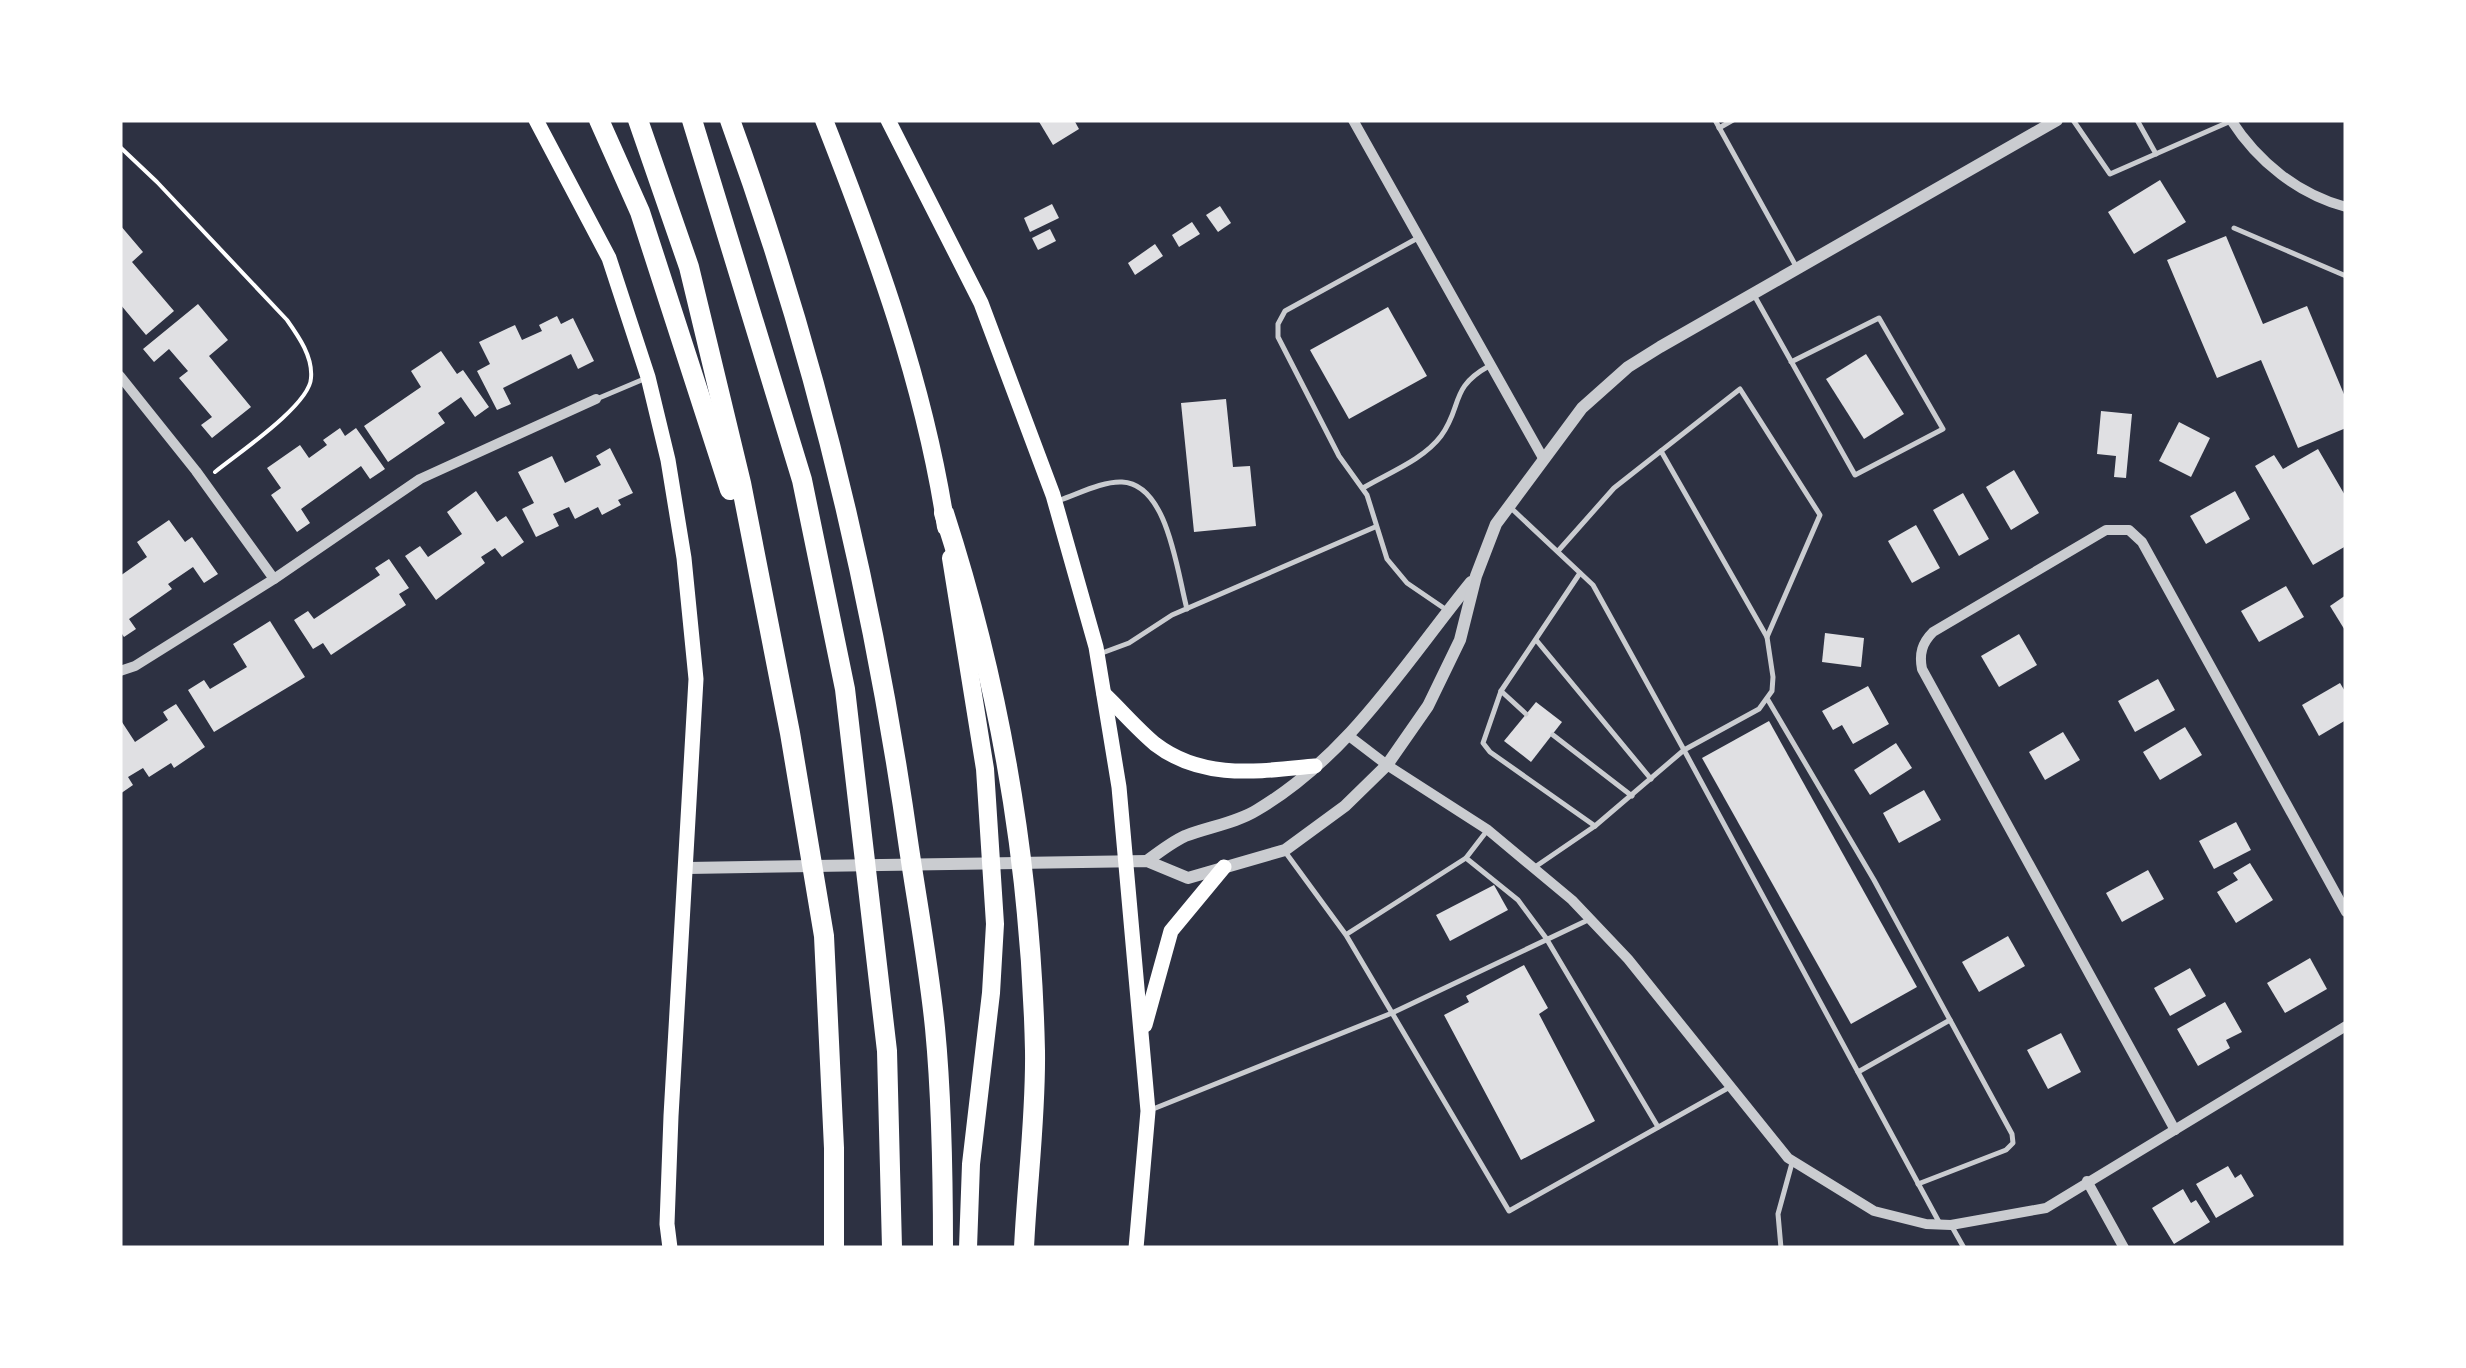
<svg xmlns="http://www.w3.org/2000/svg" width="2466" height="1368" viewBox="0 0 2466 1368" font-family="'Archivo Narrow',sans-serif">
	<rect width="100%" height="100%" fill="#2d3142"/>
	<!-- building -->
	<g fill="#e0e0e3">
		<polygon points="1038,120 1074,120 1079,129 1053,145"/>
		<polygon points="2160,180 2186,222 2134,254 2108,212"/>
		<polygon points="1052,204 1059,218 1030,232 1024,218"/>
		<polygon points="1220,206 1231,223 1218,232 1206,215"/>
		<polygon points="1192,222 1200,234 1179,247 1172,235"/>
		<polygon points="120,225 143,252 132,262 174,311 146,335 120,304"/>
		<polygon points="1050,229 1056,241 1038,250 1032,238"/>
		<polygon points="2226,236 2263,324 2307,306 2346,399 2346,428 2298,448 2261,360 2217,378 2167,260"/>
		<polygon points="1155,244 1163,256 1135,275 1128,263"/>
		<polygon points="198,304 228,340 209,356 251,407 212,438 201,425 212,417 179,378 188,371 169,349 154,362 143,349"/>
		<polygon points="1388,307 1427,376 1349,419 1310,350"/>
		<polygon points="557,316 561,324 573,318 594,361 578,369 571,354 503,388 511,404 497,410 477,371 490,364 479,342 515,325 522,340 542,331 539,325"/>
		<polygon points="441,351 457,374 463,370 489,407 475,417 461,397 438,413 445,423 388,462 364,426 421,387 411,371"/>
		<polygon points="1866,354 1904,414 1864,439 1826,379"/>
		<polygon points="1226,399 1233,467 1250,466 1256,526 1194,532 1181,403"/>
		<polygon points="2101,411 2132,414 2126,478 2114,477 2116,456 2097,454"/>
		<polygon points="2179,422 2210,438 2191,477 2159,461"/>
		<polygon points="340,428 345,436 356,428 385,469 370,479 361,466 301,509 310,523 297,532 271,495 281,488 267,468 300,445 309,458 327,445 323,440"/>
		<polygon points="610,448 633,493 618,500 621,505 602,515 598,507 575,519 569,507 553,514 559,526 536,537 522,509 534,503 518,472 552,456 565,483 601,465 596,456"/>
		<polygon points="2318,449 2346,497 2346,546 2313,565 2255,466 2274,455 2283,469"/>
		<polygon points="2014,470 2039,513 2011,530 1986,487"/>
		<polygon points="476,491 497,522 506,516 524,542 502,557 495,548 481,557 485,563 436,600 405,556 420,546 428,557 462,534 447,512"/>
		<polygon points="2235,491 2250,519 2206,544 2190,516"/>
		<polygon points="1963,493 1989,539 1959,556 1933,510"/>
		<polygon points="169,520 185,542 192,537 218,574 204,583 193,567 168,584 172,589 129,619 136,629 124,637 120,631 120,576 147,557 137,542"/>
		<polygon points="1916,525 1940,568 1912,583 1888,541"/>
		<polygon points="389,559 409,588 399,594 406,605 331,655 323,643 313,649 294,620 308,611 314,619 380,575 375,568"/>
		<polygon points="2286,586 2304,617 2259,642 2241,611"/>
		<polygon points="2346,595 2346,632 2330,606"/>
		<polygon points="270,621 305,677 214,732 188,690 204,680 210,689 247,667 233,644"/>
		<polygon points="1825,633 1864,638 1861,667 1822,662"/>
		<polygon points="2019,634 2037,665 1999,687 1981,656"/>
		<polygon points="2158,679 2175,710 2135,732 2118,701"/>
		<polygon points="2340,683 2346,693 2346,720 2319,736 2302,705"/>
		<polygon points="1868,686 1889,724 1853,744 1842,725 1833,730 1822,711"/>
		<polygon points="1536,702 1562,722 1531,762 1504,741"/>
		<polygon points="176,704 205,747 174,768 171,763 149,777 143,768 128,777 133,785 120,794 120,719 135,742 168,720 163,712"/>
		<polygon points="1769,721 1917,987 1851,1024 1702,758"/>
		<polygon points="2185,727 2202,755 2160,780 2143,752"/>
		<polygon points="2063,732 2080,760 2045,780 2029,752"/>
		<polygon points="1896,743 1912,768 1870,795 1854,770"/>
		<polygon points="1924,790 1941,820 1899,843 1883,813"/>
		<polygon points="2236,822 2251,850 2214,869 2199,841"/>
		<polygon points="2250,863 2273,900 2236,923 2217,892 2238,880 2233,873"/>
		<polygon points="2148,870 2164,899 2122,922 2106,893"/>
		<polygon points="1494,885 1508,910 1450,941 1436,915"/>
		<polygon points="2008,936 2025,966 1979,992 1962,962"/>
		<polygon points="2310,958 2327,989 2285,1013 2267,983"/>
		<polygon points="1524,965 1548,1008 1539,1014 1595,1121 1521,1160 1444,1015 1469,1002 1466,996"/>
		<polygon points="2190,968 2206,996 2170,1016 2154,988"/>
		<polygon points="2225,1002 2242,1032 2226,1040 2230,1048 2198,1066 2177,1029"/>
		<polygon points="2061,1033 2081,1072 2048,1089 2027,1050"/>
		<polygon points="2228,1166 2235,1178 2241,1174 2254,1196 2216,1218 2196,1184"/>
		<polygon points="2183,1189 2191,1203 2196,1200 2210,1222 2174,1244 2152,1208"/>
	</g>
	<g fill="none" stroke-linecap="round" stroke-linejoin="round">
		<!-- path -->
		<path stroke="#fff" stroke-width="4" d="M120,147L157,182L287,320C299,337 313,357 311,378C310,405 237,454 215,472"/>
		<!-- service -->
		<g stroke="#caccd0" stroke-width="5">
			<polyline points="1715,120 1797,268"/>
			<polyline points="2073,120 2110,174 2231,121"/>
			<polyline points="2137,120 2156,154"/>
			<polyline points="1719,128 1733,120"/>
			<polyline points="2234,228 2346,276"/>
			<polyline points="1416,239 1285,311 1278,324 1278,337 1339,456 1367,495 1387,559 1407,583 1448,611"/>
			<polyline points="1754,295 1855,475 1943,429 1879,318 1791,362"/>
			<polyline points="599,398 644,379"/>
			<polyline points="1661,451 1740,389 1820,515 1767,637"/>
			<path d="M1363,488C1388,473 1423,460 1441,436C1463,406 1449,388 1489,366"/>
			<path d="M1060,500C1078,494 1103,481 1122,482C1168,484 1177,572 1187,609"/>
			<polyline points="1511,508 1593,585 1684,750 1595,826 1535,867"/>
			<polyline points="1559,550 1614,488 1661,451 1767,637 1773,677 1772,691 1759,709 1684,750 1939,1222"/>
			<polyline points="1580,573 1501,691 1483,743 1490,752 1595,826"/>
			<polyline points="1537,641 1651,779"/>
			<polyline points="1102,653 1129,643 1172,615 1375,527"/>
			<polyline points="1501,691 1526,714"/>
			<polyline points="1768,700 1874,880 1950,1020 1858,1072"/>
			<polyline points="1553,735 1632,796"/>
			<polyline points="1486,832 1466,858 1518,900 1546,938 1658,1127"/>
			<polyline points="1286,853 1346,935 1509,1211 1728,1088"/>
			<polyline points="1347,934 1466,858"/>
			<polyline points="1153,1109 1392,1013 1588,920"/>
			<polyline points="1918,1184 2006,1150 2013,1143 2012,1134 1950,1020"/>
			<polyline points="1951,1225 1964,1248"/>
			<polyline points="1781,1248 1778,1214 1792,1163"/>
		</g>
		<!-- minor -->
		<g stroke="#caccd0" stroke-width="10">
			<polyline points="1353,120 1543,458"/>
			<path d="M2231,120C2258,162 2298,194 2346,207"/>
			<polyline points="120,376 196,471 274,579"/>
			<polyline points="120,671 135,666 274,579 420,479 596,399"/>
			<polyline points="1349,736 1387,765 1488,830 1572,900 1628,959 1788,1158 1874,1211 1926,1224 1951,1225 2046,1208 2346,1026"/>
			<path d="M2175,1130L1922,669C1919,654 1922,643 1933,632L2106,530H2129L2142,542L2346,912"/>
			<polyline points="2087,1181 2124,1248"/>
		</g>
		<!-- tertiary -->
		<g stroke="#caccd0" stroke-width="12">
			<path d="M1147,861C1159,852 1172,842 1185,836C1208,827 1236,823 1257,810C1350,755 1405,663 1471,582"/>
			<polyline points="687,868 1147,861 1188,878 1285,850 1345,806 1387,765 1428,706 1460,640 1476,576 1496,524 1582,408 1628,367 1660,347 2057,120"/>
		</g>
		<!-- secondary -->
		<g stroke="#fff" stroke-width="15">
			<polyline points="536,120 609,258 648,377 668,460 684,558 696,679 671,1116 667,1224 670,1248"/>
			<polyline points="888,120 981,303 1053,495 1096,647 1119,787 1148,1111 1136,1248"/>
			<path d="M1104,694C1121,710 1137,729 1155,744C1203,781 1260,771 1315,766"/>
			<polyline points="1145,1025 1171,931 1224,867"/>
		</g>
		<!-- primary -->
		<g stroke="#fff" stroke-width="18">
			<path d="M824,120C876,252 925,386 946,527"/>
			<polyline points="951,558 985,769 995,924 991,993 971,1164 968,1248"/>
		</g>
		<!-- motorway -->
		<g stroke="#fff" stroke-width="20">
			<polyline points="599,120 640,212 730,490"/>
			<polyline points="638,120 689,267 741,483 790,733 824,936 834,1148 834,1248"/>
			<polyline points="692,120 802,480 845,689 887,1051 892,1248"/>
			<path d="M730,120C816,356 874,599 909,848C918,908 929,968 935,1028C942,1101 943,1175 943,1248"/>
			<path d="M944,513C1000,686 1031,869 1035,1051C1036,1116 1027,1183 1024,1248"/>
		</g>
	</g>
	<!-- border -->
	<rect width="2466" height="1368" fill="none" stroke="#ffffff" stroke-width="245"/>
</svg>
